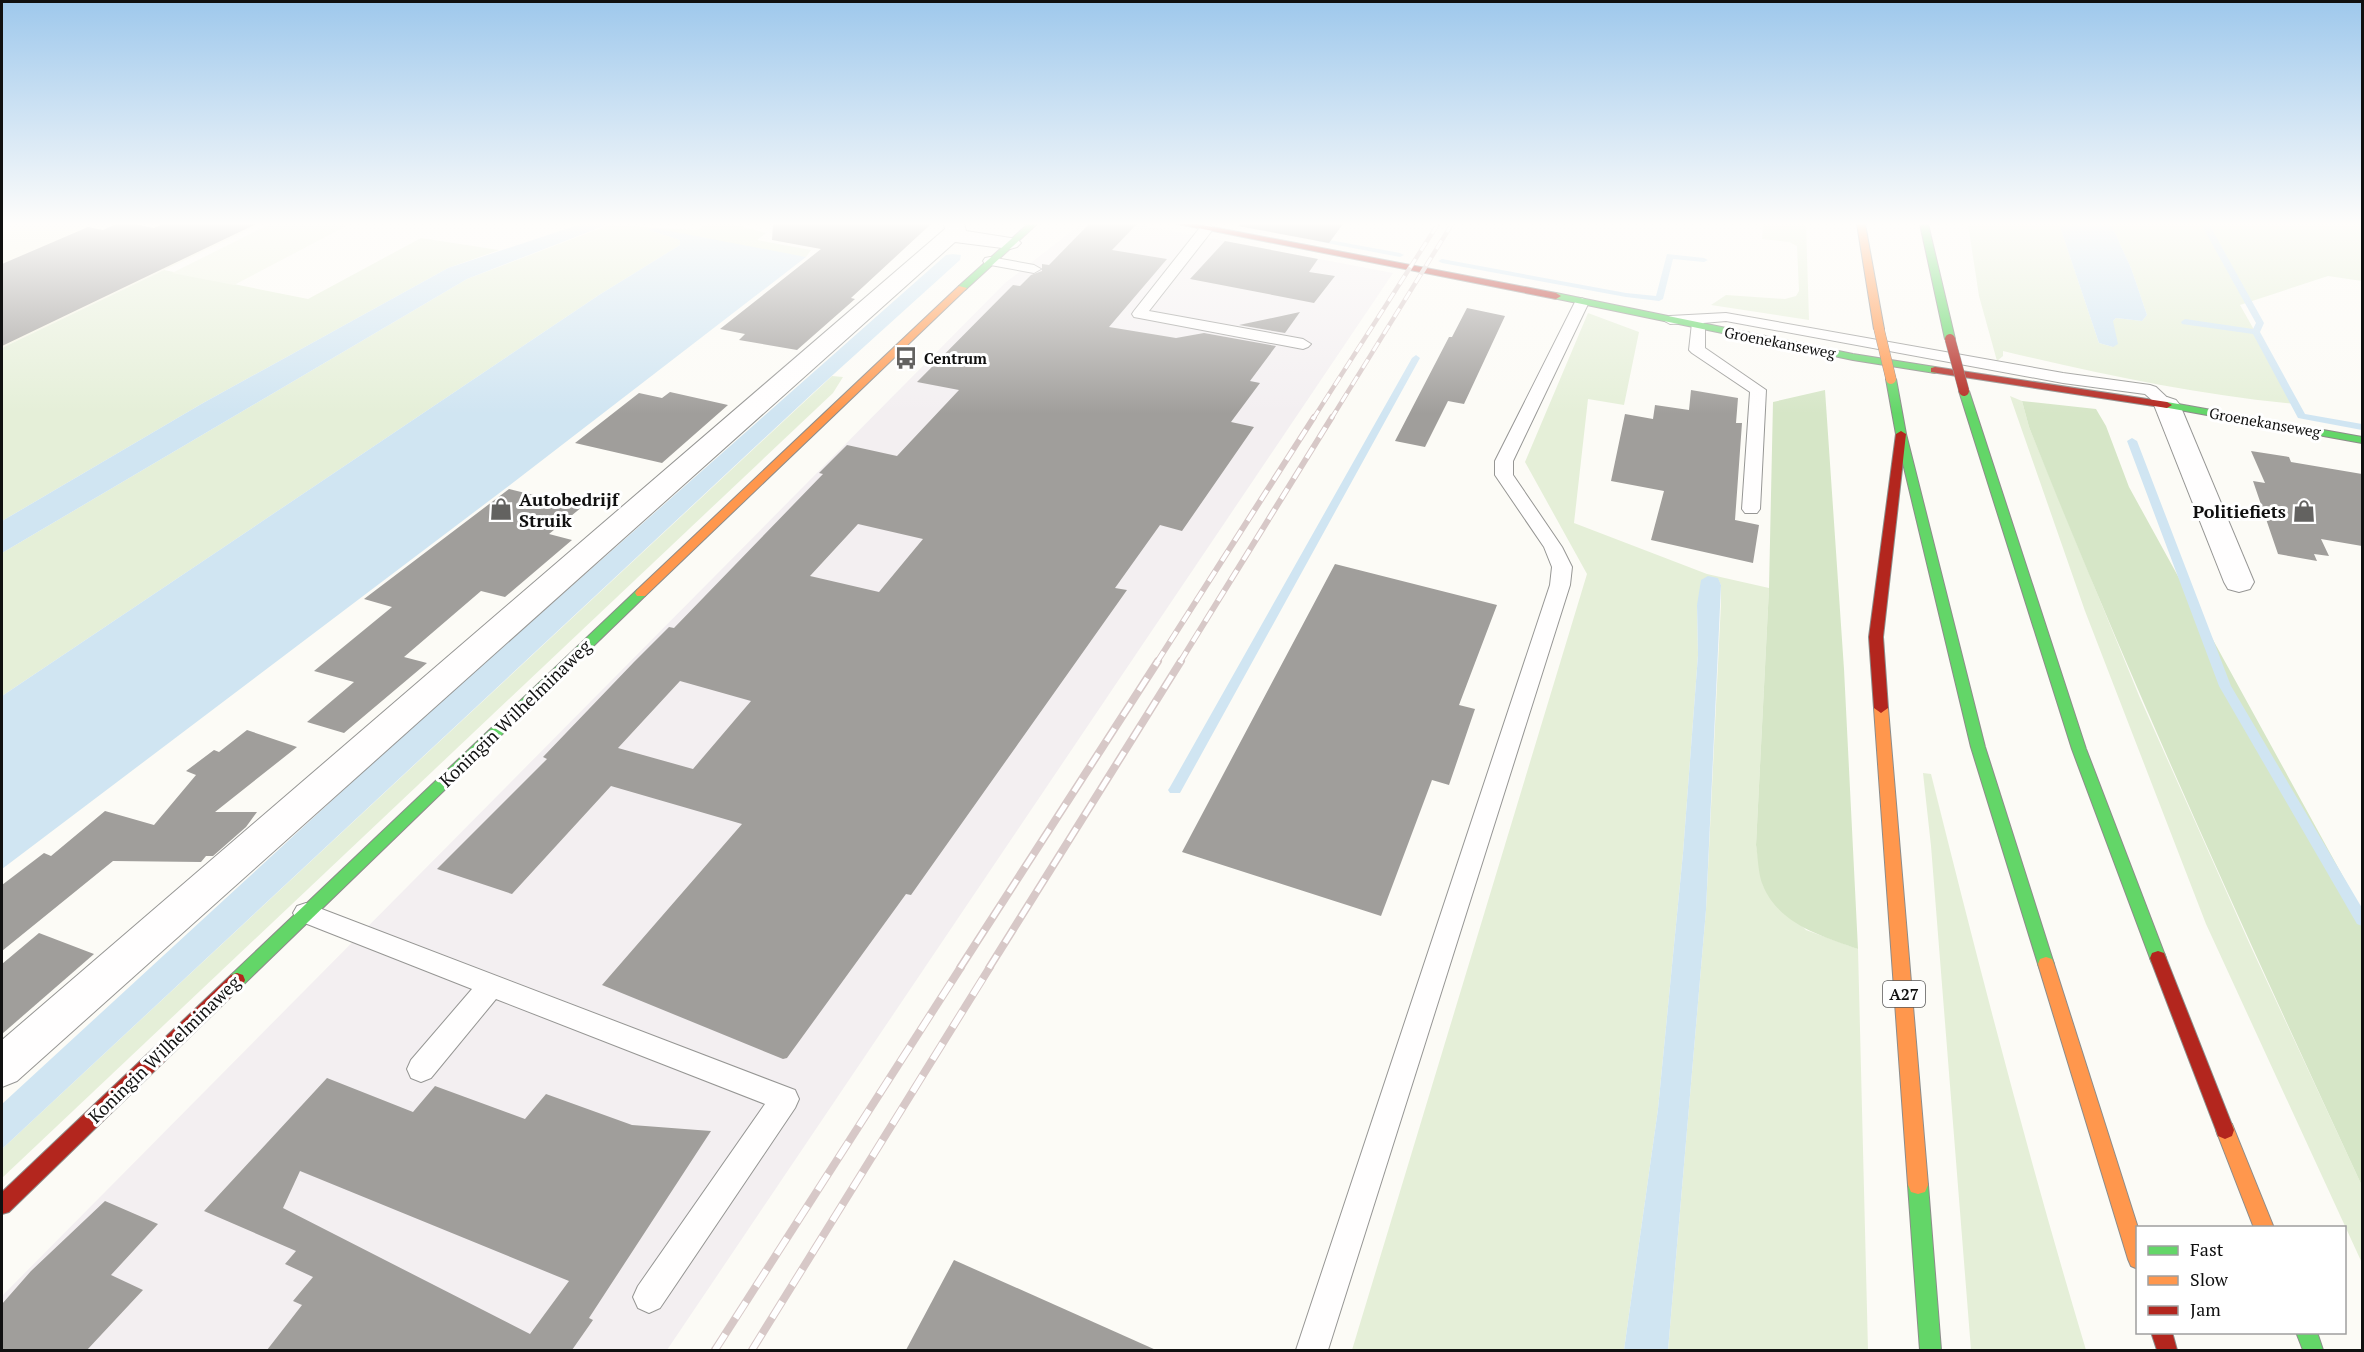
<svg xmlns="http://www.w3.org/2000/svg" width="2364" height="1352" viewBox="0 0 2364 1352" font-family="'PT Serif',serif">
	<rect width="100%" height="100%" fill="#fcfbf6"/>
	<!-- industrial -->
	<polygon fill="#f3eff1" points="1081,224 1135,224 1393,273 667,1350 2,1350 2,1296 1005,283"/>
	<!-- farmland -->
	<polygon fill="#f6f5e4" points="2,224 260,224 2,348"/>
	<!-- green -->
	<g fill="#e5efd8">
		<polygon points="707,224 733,224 766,233 757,240 811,250 806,257 792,256 699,237 651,231 681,240 680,245 599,295 2,696 2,553 467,279 609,225 697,230"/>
		<polygon points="1763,224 1806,224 1809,320 1711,305 1726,295 1785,299 1796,296 1799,291 1797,246 1789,242 1762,239"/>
		<path d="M1968,224H2059L2099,343L2113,347V321L2116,318L2142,321L2147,315L2131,268L2111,224H2362V281L2328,276L2240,305L2296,404C2197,395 2100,374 2003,351V356L1997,361L1979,296Z"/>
		<polygon points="421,238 499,250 448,268 203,403 2,521 2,348 164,270 308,299"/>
		<polygon points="1588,313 1639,332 1624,405 1588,399 1574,523 1707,574 1769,588 1756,845 1763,886 1806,930 1858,949 1868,1350 1668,1350 1706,910 1721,603 1721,585 1718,579 1697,605 1698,655 1683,853 1658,1109 1624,1350 1352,1350 1587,574 1525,462"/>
		<polygon points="832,376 843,377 833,393 2,1178 2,1149"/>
		<polygon points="2010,396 2022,401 2029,427 2140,698 2251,947 2362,1186 2362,1263 2206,924 2085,611"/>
		<path d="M1923,773L1931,774C1979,967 2029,1160 2086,1350H1971L1931,846Z"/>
	</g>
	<!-- forest -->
	<g fill="#d6e6c7">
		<path d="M1825,390L1844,669L1858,949C1822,936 1780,925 1763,886C1758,874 1758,857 1756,845L1769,588L1773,402Z"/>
		<path d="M2022,401L2096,409L2106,426L2129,487L2362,911V1186C2246,935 2131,684 2029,427Z"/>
	</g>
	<!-- pitch -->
	<polygon fill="#eef4e2" points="270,224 350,224 234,285 172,273"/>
	<!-- water -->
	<g fill="#d0e5f2">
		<polygon points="581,224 609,224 467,279 2,553 2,521 203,403 448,268"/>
		<polygon points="2059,224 2111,224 2131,268 2147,315 2142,321 2116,318 2113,321 2118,344 2113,347 2099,343"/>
		<polygon points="654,228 806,257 510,485 2,869 2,696 599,295 680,245 680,240 649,230"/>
		<polygon points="953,254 961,255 960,260 814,392 2,1149 2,1104 400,738 946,255"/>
		<polygon points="1708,576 1718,578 1721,585 1706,910 1668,1350 1624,1350 1658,1109 1683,853 1698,655 1697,605 1701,580"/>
	</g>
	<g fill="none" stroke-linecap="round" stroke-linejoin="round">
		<!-- stream -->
		<g fill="#d0e5f2" fill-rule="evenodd">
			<polygon points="2201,224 2209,224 2264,323 2260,332 2305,414 2362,424 2362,430 2298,418 2253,334 2182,324 2181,322 2185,319 2253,329 2256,323"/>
			<polygon points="1313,237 1400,253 1404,255 1400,257 1316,241 1312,239"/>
			<polygon points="1667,254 1704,258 1708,260 1704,262 1673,259 1663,299 1659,301 1626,297 1442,263 1438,261 1442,259 1626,293 1656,296"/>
			<polygon points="1416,355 1420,358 1180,793 1170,793 1168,790 1170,787 1412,358"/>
			<polygon points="2132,438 2137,441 2231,686 2362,908 2362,926 2357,924 2219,686 2127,441"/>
		</g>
	</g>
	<!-- building -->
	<g fill="#a09e9b" fill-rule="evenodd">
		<polygon points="116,224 134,224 154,228 163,224 256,224 2,346 2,264 88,227 103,230"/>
		<polygon points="773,224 931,224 851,298 855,299 797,350 739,340 745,334 720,329 821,249 772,240"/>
		<path d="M1089,224H1137L1112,250L1167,259L1109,327L1176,338L1204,333L1276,346L1250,381L1260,383L1231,422L1254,427L1182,531L1160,525L1115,588L1127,590L911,895L906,894L787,1058L783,1059L602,985L742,824L611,786L512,894L437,869L547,759L543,757L634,662L669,627L674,628L823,474L819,473L847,445L897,456L959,390L917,382L1013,285L1020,286L1031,275L1042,271V264L1049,265ZM858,524L923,539L879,592L810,576ZM680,681L751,701L693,769L618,748Z"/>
		<polygon points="1240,224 1343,224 1329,243 1238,226"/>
		<polygon points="1225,241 1318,259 1309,272 1335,276 1314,303 1190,279"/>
		<polygon points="1467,308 1505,316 1464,404 1448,401 1425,447 1395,441 1449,337 1452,337"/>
		<polygon points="1300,312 1285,333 1239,325"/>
		<polygon points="1691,390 1738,398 1736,423 1742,423 1735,520 1759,525 1753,563 1651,540 1664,491 1611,481 1625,414 1653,419 1655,405 1689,410"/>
		<polygon points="670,392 728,405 662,463 575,443 639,393 662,398"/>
		<polygon points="2251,451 2289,457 2291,462 2362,474 2362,546 2321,539 2329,556 2314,554 2317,561 2278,554 2253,481 2265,483"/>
		<polygon points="509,489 582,507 549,534 572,540 505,597 481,591 404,657 427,663 344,733 307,722 354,682 314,671 392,607 364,599"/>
		<polygon points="1335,564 1497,605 1459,705 1475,709 1449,785 1432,780 1381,916 1182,852"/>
		<polygon points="247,730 297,747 215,812 257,812 246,827 213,856 206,856 201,862 113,861 2,951 2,885 44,853 51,856 105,811 154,825 196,775 186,771 214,750 219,752"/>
		<polygon points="39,933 94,954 2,1034 2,964"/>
		<path d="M327,1078L413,1112L435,1086L525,1119L546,1094L632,1125L711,1131L589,1318L593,1320L572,1350H267L302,1305L293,1301L313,1277L285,1264L296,1251L204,1211ZM300,1171L569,1281L530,1334L283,1208Z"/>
		<polygon points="105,1201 158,1224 111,1275 143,1290 87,1350 2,1350 2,1304 31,1271"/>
		<polygon points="954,1260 1156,1350 906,1350"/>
	</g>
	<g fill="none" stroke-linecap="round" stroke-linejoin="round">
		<!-- lane casing -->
		<g stroke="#969694" stroke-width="2">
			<g id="lane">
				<polygon points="1209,224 1214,228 1149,311 1303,339 1311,344 1308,347 1303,349 1134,317 1132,314 1134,311 1202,225"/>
				<polygon points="990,257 1034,265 1041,269 1034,273 985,264 983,261 985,258"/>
				<polygon points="1582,298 1589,302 1513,461 1513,475 1562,547 1572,567 1570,585 1328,1350 1296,1350 1550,585 1552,567 1544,547 1495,475 1495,461 1575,302"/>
				<polygon points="1726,313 2063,373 2150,385 2156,387 2175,405 2167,410 2161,408 2145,394 2063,383 1726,321 1703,323 1705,326 1705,348 1766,390 1760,509 1757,513 1745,513 1742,509 1750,392 1692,353 1689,350 1692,323 1670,324 1663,320 1670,316"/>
				<polygon points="306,903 795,1090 799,1099 795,1108 660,1308 649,1313 638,1308 633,1297 638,1286 765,1104 496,999 431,1078 421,1082 411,1078 407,1069 411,1060 472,989 297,920 293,913 297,906"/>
			</g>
		</g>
		<!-- street casing -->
		<g stroke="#969694" stroke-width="2">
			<g id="street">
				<polygon points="944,224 964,224 966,231 1017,239 1021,243 1017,247 1010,249 955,242 17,1081 2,1087 2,1040 945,229"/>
				<polygon points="2167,397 2176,400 2180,405 2254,582 2250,589 2239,592 2228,589 2224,582 2154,405 2158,400"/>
			</g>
		</g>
		<!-- fast casing -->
		<g stroke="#8d8c8a" stroke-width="2">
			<g id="fast">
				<polygon points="1028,224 1037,224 965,290 959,290 959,286"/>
				<polygon points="1920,224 1928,224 1955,339 1953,341 1945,339"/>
				<polygon points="1556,293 1853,354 1935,367 1940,370 1935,373 1853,360 1553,298 1551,296"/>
				<polygon points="1891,376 1896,379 1906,434 1985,747 2054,964 2052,969 2046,971 2040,969 2038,964 1971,747 1896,434 1886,379"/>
				<polygon points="1964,388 1969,391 2086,749 2166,958 2164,963 2158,965 2152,963 2150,958 2072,749 1959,391"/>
				<polygon points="2167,402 2362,437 2362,443 2163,407 2162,405"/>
				<polygon points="641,589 647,593 645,596 243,985 237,987 231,985 229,980 231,975 637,590"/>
				<polygon points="1918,1176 1925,1178 1928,1185 1941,1350 1920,1350 1908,1185 1911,1178"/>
				<polygon points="2296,1332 2317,1332 2323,1350 2303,1350"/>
			</g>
		</g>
		<!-- slow casing -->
		<g stroke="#8d8c8a" stroke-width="2">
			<g id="slow">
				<polygon points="1857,224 1865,224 1884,329 1879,332 1874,329"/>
				<polygon points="959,286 967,288 645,596 637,596 635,593 637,590"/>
				<polygon points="1881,703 1888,708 1928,1185 1925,1192 1918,1194 1911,1192 1908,1185 1874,708"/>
				<polygon points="2046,957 2052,959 2054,964 2138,1228 2138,1269 2131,1266 2128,1259 2038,964 2040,959"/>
				<polygon points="2225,1121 2232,1124 2274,1228 2254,1228 2216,1130 2218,1124"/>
			</g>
		</g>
		<!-- jam casing -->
		<g stroke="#8d8c8a" stroke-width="2">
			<g id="jam">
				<polygon points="1178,224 1197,224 1556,293 1561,296 1556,299"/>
				<polygon points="1935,367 2167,402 2172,405 2167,408 1931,372 1931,368"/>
				<polygon points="1901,431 1906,434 1883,637 1888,708 1881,713 1874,708 1869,637 1896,434"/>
				<polygon points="2158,951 2164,953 2166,958 2234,1130 2232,1136 2225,1139 2218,1136 2216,1130 2150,958 2152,953"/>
				<polygon points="237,973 243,975 245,980 243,985 9,1212 2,1214 2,1192 231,975"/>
				<polygon points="2151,1332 2172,1332 2177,1350 2157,1350"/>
			</g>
		</g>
		<!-- lane -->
		<use href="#lane" fill="#fffefe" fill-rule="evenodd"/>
		<!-- street -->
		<use href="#street" fill="#fffefe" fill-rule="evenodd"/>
		<!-- fast -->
		<use href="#fast" fill="#63d668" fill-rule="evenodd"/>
		<!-- slow -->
		<use href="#slow" fill="#ff974d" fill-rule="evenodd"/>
		<!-- jam -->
		<use href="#jam" fill="#b3261e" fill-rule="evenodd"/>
		<!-- rail-far3 casing -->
		<g stroke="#d7c8c7" stroke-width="4.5">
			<g id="rail-far3">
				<polyline points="1313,419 1438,224"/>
				<polyline points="1331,419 1452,224"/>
			</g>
		</g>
		<!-- rail-far2 casing -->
		<g stroke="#d7c8c7" stroke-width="6">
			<g id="rail-far2">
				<polyline points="1157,662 1314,417"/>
				<polyline points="1180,662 1332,417"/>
			</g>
		</g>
		<!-- rail-far1 casing -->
		<g stroke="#d7c8c7" stroke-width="8">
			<g id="rail-far1">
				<polyline points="960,968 1158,661"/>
				<polyline points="989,968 1181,661"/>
			</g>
		</g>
		<!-- rail casing -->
		<g stroke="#d7c8c7" stroke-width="8">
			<g id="rail">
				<polyline points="715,1350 961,967"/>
				<polyline points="752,1350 990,967"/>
			</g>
		</g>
		<!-- rail-far3 -->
		<use href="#rail-far3" stroke="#fff" stroke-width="3" stroke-dasharray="10" stroke-linecap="butt"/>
		<!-- rail-far2 -->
		<use href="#rail-far2" stroke="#fff" stroke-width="4" stroke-dasharray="12" stroke-linecap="butt"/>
		<!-- rail-far1 -->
		<use href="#rail-far1" stroke="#fff" stroke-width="5" stroke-dasharray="15" stroke-linecap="butt"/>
		<!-- rail -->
		<use href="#rail" stroke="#fff" stroke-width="6" stroke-dasharray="19" stroke-linecap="butt"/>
		<!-- slow-bridge casing -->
		<g stroke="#848381" stroke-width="11" stroke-linecap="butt">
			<polyline id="slow-bridge" points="1879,329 1891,379"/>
		</g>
		<!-- jam-bridge casing -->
		<g stroke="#848381" stroke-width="11" stroke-linecap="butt">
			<polyline id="jam-bridge" points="1950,339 1964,391"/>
		</g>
		<!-- slow-bridge -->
		<use href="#slow-bridge" stroke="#ff974d" stroke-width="10"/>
		<!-- jam-bridge -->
		<use href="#jam-bridge" stroke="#b3261e" stroke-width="10"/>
	</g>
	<!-- sky -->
	<linearGradient id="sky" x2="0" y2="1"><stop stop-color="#9ec8ec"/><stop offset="0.54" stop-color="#fefdfb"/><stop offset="1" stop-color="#fefdfb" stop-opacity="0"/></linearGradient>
	<rect width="2364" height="414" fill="url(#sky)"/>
	<!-- icons -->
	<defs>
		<g id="bus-bare" transform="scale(1.8)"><path d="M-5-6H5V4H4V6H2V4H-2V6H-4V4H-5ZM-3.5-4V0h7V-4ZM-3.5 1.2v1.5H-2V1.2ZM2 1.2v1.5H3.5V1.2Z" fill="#636260" stroke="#fff" stroke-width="2.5" paint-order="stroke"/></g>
		<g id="shop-bare" transform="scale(1.8)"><path d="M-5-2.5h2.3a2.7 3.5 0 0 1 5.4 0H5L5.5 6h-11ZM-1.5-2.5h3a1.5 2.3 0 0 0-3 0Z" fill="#636260" stroke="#fff" stroke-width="2.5" paint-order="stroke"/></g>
	</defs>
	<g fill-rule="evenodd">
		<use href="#bus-bare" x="906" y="358"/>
		<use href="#shop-bare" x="501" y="509"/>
		<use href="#shop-bare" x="2304" y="511"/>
	</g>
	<g text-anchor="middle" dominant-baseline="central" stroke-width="6" stroke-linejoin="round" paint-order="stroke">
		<!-- far-street labels -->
		<g font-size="15" fill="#101010" stroke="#fff">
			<text transform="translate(1780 342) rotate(11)">Groenekanseweg</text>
			<text transform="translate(2265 422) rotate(10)">Groenekanseweg</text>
		</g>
		<!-- far-poi labels -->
		<g font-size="15" font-weight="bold" fill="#101010" stroke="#fff" text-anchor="start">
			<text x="924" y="358">Centrum</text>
		</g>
		<!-- shield labels -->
		<rect fill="#fff" stroke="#585858" stroke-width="1.5" x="1883" y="981" width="42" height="26" rx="4.5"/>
		<g font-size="16" font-weight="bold" fill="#101010">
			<text x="1904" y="994">A27</text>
		</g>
		<!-- poi labels -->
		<g font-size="18" font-weight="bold" fill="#101010" stroke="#fff" text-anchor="start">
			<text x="519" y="499">Autobedrijf<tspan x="519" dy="21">Struik</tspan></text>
			<text x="2286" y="511" text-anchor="end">Politiefiets</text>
		</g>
		<!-- street labels -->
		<g font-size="18" fill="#101010" stroke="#fff">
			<text transform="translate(515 713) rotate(-44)">Koningin Wilhelminaweg</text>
			<text transform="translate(164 1049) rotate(-44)">Koningin Wilhelminaweg</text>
		</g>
	</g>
	<!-- border -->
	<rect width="2364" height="1352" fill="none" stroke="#101010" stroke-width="6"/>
	<!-- legend -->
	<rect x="2136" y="1226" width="210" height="108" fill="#ffffff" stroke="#9f9f9f" stroke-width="1.5"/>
	<rect x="2148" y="1246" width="30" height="9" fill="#63d668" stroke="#9f9f9f" stroke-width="1.5"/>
	<text x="2190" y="1256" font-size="18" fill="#101010">Fast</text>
	<rect x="2148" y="1276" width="30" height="9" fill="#ff974d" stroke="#9f9f9f" stroke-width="1.5"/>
	<text x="2190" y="1286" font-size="18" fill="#101010">Slow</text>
	<rect x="2148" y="1306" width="30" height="9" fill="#b3261e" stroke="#9f9f9f" stroke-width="1.5"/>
	<text x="2190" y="1316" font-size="18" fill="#101010">Jam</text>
</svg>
